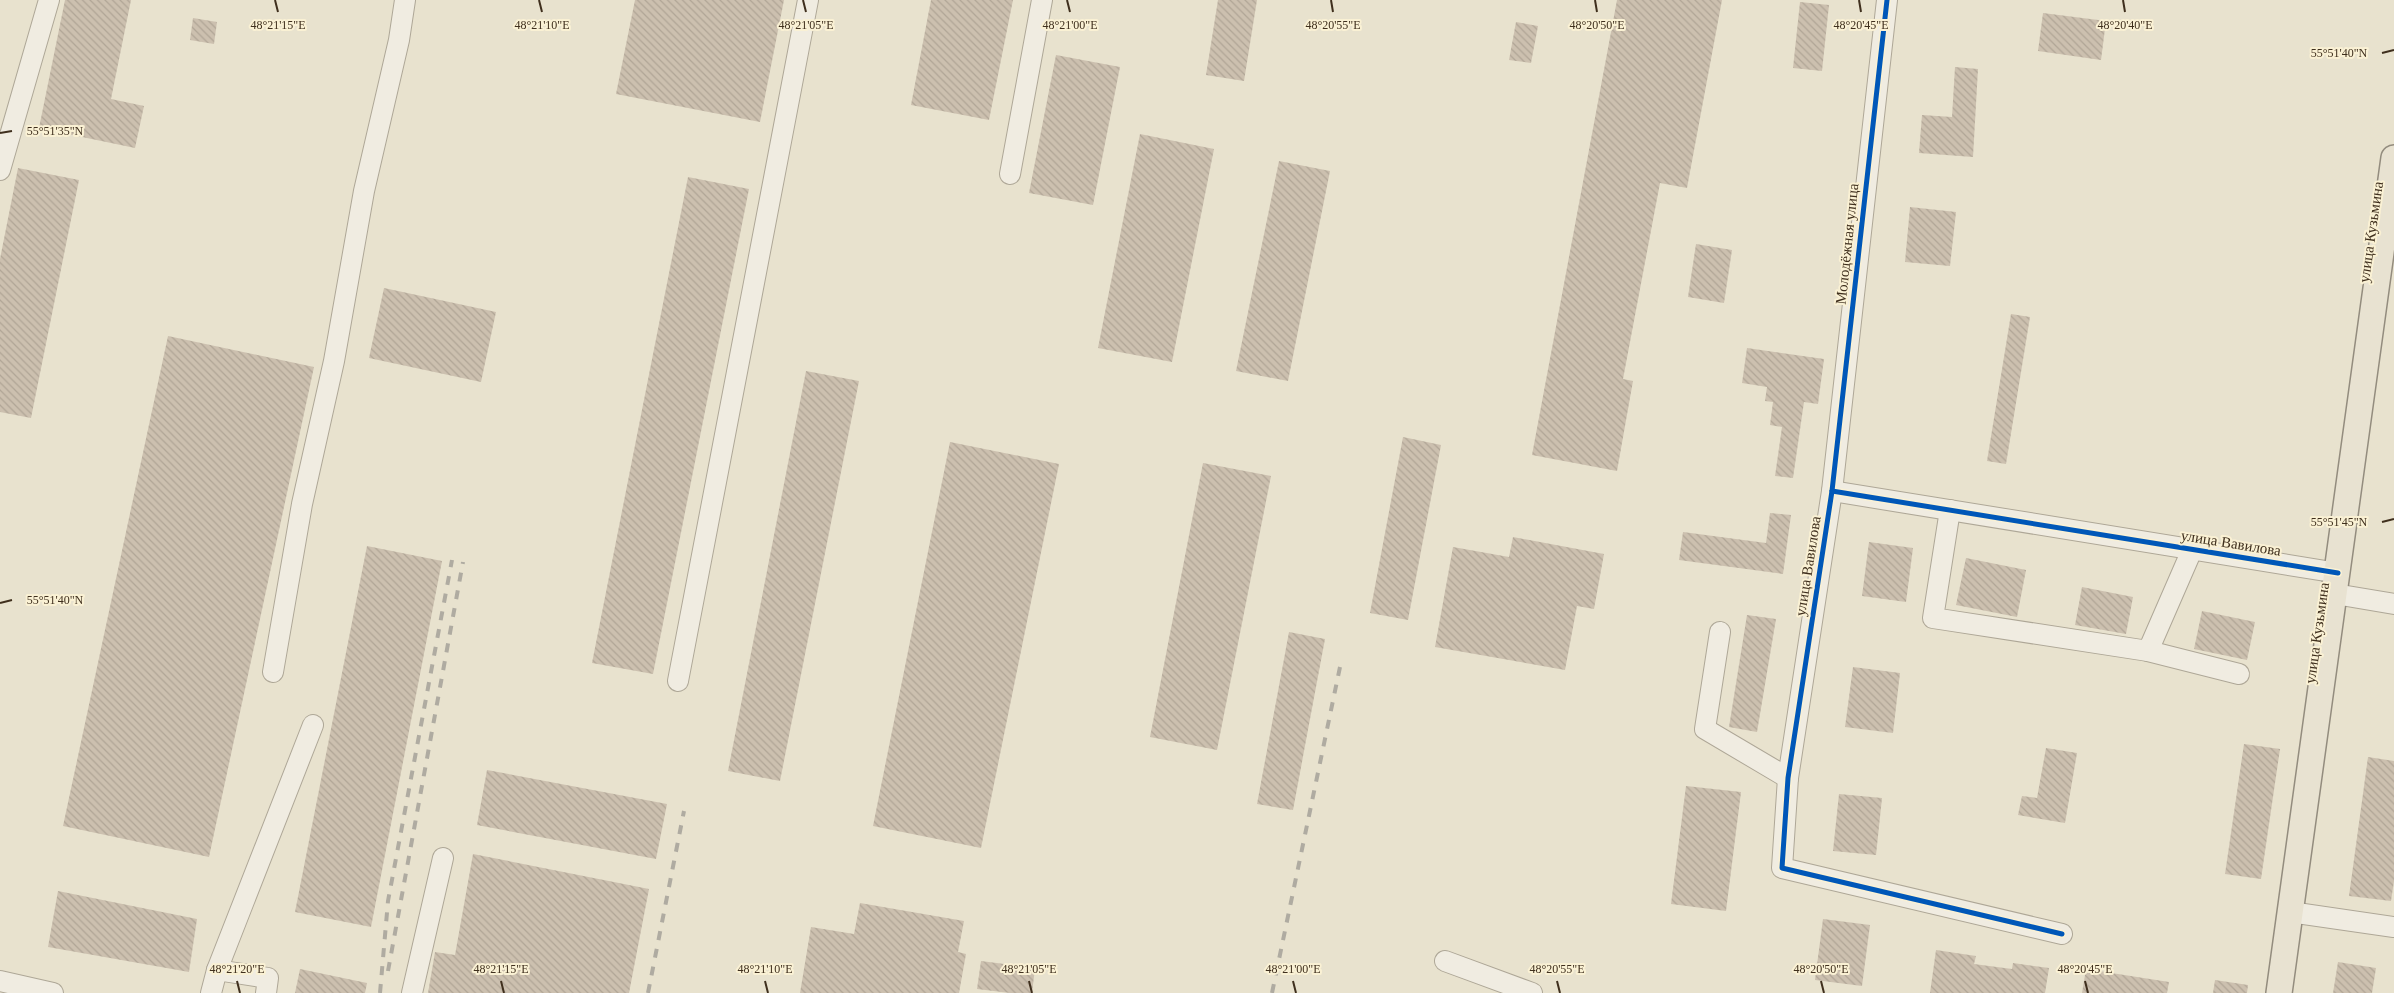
<svg xmlns="http://www.w3.org/2000/svg" width="2394" height="993" viewBox="0 0 2394 993" font-family="'Times New Roman',serif">
	<defs>
		<pattern id="building-back-hatch" width="6" height="6" patternUnits="userSpaceOnUse" patternTransform="scale(1.25)"><rect width="6" height="6" fill="#ccc0af"/><path d="M-1 5l2 2M0 0l6 6M5-1l2 2" fill="none" stroke="#b0a596"/></pattern>
	</defs>
	<rect width="100%" height="100%" fill="#e8e2ce"/>
	<!-- building -->
	<g fill="url(#building-back-hatch)">
		<polygon points="65,0 131,0 111,99 144,106 135,148 39,128"/>
		<polygon points="635,0 784,0 760,122 616,94"/>
		<polygon points="931,0 1013,0 989,120 911,105"/>
		<polygon points="1218,0 1257,0 1244,81 1206,75"/>
		<polygon points="1617,0 1722,0 1687,188 1660,183 1623,379 1633,381 1617,471 1532,455"/>
		<polygon points="1800,2 1829,5 1822,71 1793,68"/>
		<polygon points="2043,13 2106,21 2101,60 2038,51"/>
		<polygon points="193,18 217,22 214,44 190,40"/>
		<polygon points="1516,22 1538,26 1531,63 1509,60"/>
		<polygon points="1056,55 1120,67 1093,205 1029,193"/>
		<polygon points="1955,67 1978,69 1973,157 1919,153 1922,115 1952,117"/>
		<polygon points="1140,134 1214,149 1172,362 1098,348"/>
		<polygon points="1279,161 1330,171 1288,381 1236,371"/>
		<polygon points="18,168 79,180 31,418 0,412 0,259"/>
		<polygon points="688,177 749,189 653,674 592,663"/>
		<polygon points="1910,207 1956,212 1950,266 1905,262"/>
		<polygon points="1696,244 1732,250 1724,303 1688,297"/>
		<polygon points="384,288 496,312 481,382 369,358"/>
		<polygon points="2011,314 2030,317 2006,464 1987,461"/>
		<polygon points="168,336 314,367 209,857 63,826"/>
		<polygon points="1747,348 1824,359 1818,404 1804,402 1793,478 1775,476 1782,427 1770,425 1773,402 1765,401 1767,387 1742,383"/>
		<polygon points="806,371 859,381 780,781 728,771"/>
		<polygon points="1403,437 1441,445 1408,620 1370,613"/>
		<polygon points="950,442 1059,464 981,848 873,826"/>
		<polygon points="1203,463 1271,476 1217,750 1150,737"/>
		<polygon points="1770,513 1791,515 1783,574 1679,560 1683,532 1766,543"/>
		<polygon points="1513,537 1604,554 1594,609 1577,606 1565,670 1435,647 1453,547 1509,557"/>
		<polygon points="1869,542 1913,548 1906,602 1862,596"/>
		<polygon points="367,546 442,561 371,927 295,912"/>
		<polygon points="1966,558 2026,570 2017,617 1956,605"/>
		<polygon points="2082,587 2133,597 2126,634 2075,625"/>
		<polygon points="2202,611 2255,622 2247,660 2194,649"/>
		<polygon points="1747,615 1776,619 1757,732 1729,727"/>
		<polygon points="1289,632 1325,639 1293,810 1257,804"/>
		<polygon points="1853,667 1900,673 1893,733 1845,727"/>
		<polygon points="2244,744 2280,749 2261,879 2225,874"/>
		<polygon points="2046,748 2077,753 2065,823 2018,815 2022,796 2037,798"/>
		<polygon points="2368,757 2394,761 2394,881 2391,901 2349,896"/>
		<polygon points="487,770 667,804 656,859 477,825"/>
		<polygon points="1686,786 1741,792 1726,911 1671,904"/>
		<polygon points="1839,794 1882,798 1876,855 1833,851"/>
		<polygon points="473,854 649,889 629,993 428,993 435,952 455,955"/>
		<polygon points="58,891 197,919 189,972 48,947"/>
		<polygon points="860,903 964,921 958,952 966,954 959,993 800,993 811,927 854,934"/>
		<polygon points="1823,919 1870,925 1862,986 1815,980"/>
		<polygon points="1936,950 1976,956 1974,964 2012,969 2013,963 2049,968 2045,993 1930,993"/>
		<polygon points="981,961 1035,968 1032,993 1010,993 977,989"/>
		<polygon points="2338,962 2376,968 2372,993 2333,993"/>
		<polygon points="300,969 367,983 365,993 295,993"/>
		<polygon points="2086,969 2169,982 2167,993 2082,993"/>
		<polygon points="2215,980 2248,985 2247,993 2213,993"/>
	</g>
	<g fill="none" stroke-linecap="round" stroke-linejoin="round">
		<!-- minor casing -->
		<g stroke="#aea797" stroke-width="22">
			<g id="minor">
				<polyline points="1887,0 1832,491 1788,778 1782,868 2062,934"/>
				<polyline points="0,170 49,0"/>
				<polyline points="1010,174 1042,0"/>
				<polyline points="1832,491 2338,573"/>
				<polyline points="1950,510 1933,618 2148,651 2192,550"/>
				<polyline points="2335,594 2394,604"/>
				<polyline points="1720,632 1705,729 1788,778"/>
				<polyline points="2148,651 2239,674"/>
				<polyline points="273,672 302,504 334,361 364,191 399,40 405,0"/>
				<polyline points="678,681 808,0"/>
				<polyline points="2290,912 2394,927"/>
				<polyline points="1445,961 1532,993"/>
				<polyline points="217,970 268,978 266,993"/>
				<polyline points="0,981 53,993"/>
				<polyline points="211,993 217,970 313,725"/>
				<polyline points="412,993 443,858"/>
			</g>
		</g>
		<!-- major casing -->
		<g stroke="#938c7e" stroke-width="28">
			<polyline id="major" points="2279,993 2394,158"/>
		</g>
		<!-- minor -->
		<use href="#minor" stroke="#f0ece1" stroke-width="20"/>
		<!-- major -->
		<use href="#major" stroke="#e8e2d1" stroke-width="25"/>
		<!-- rail -->
		<g stroke="#afaba1" stroke-width="4" stroke-dasharray="9 9" stroke-linecap="butt">
			<polyline points="388,971 463,562"/>
			<polyline points="380,993 388,901 452,560"/>
			<polyline points="648,993 684,811"/>
			<polyline points="1272,993 1340,667"/>
		</g>
		<!-- cycleway casing -->
		<g stroke="#faf1d4" stroke-width="8">
			<g id="cycleway">
				<polyline points="1887,0 1832,491 1788,778 1782,868 2062,934"/>
				<polyline points="1832,491 2338,573"/>
			</g>
		</g>
		<!-- cycleway -->
		<use href="#cycleway" stroke="#0057b8" stroke-width="5"/>
	</g>
	<!-- ticks -->
	<path fill="none" stroke="#3f2f1d" stroke-width="2" d="M275,0L278,12M539,0L542,12M803,0L806,12M1067,0L1070,12M1331,0L1333,12M1595,0L1597,12M1859,0L1861,12M2123,0L2125,12M2382,53L2394,50M0,133L12,131M2382,522L2394,519M0,603L12,600M237,981L240,993M501,981L504,993M765,981L768,993M1029,981L1032,993M1293,981L1296,993M1557,981L1560,993M1821,981L1824,993M2085,981L2088,993"/>
	<g text-anchor="middle" dominant-baseline="central" stroke-width="4" stroke-linejoin="round" paint-order="stroke">
		<!-- street labels -->
		<g font-size="15" fill="#3f2f1d" stroke="#faf1d4">
			<text transform="translate(2371 232) rotate(-82)">улица Кузьмина</text>
			<text transform="translate(1847 244) rotate(-84)">Молодёжная улица</text>
			<text transform="translate(2231 543) rotate(9)">улица Вавилова</text>
			<text transform="translate(1808 566) rotate(-81)">улица Вавилова</text>
			<text transform="translate(2317 633) rotate(-82)">улица Кузьмина</text>
		</g>
	</g>
	<g font-size="12" text-anchor="middle" fill="#3f2f1d" stroke="#faf1d4" stroke-width="4" stroke-linejoin="round" paint-order="stroke">
		<text x="278" y="29">48°21'15"E</text>
		<text x="542" y="29">48°21'10"E</text>
		<text x="806" y="29">48°21'05"E</text>
		<text x="1070" y="29">48°21'00"E</text>
		<text x="1333" y="29">48°20'55"E</text>
		<text x="1597" y="29">48°20'50"E</text>
		<text x="1861" y="29">48°20'45"E</text>
		<text x="2125" y="29">48°20'40"E</text>
		<text x="2339" y="57">55°51'40"N</text>
		<text x="55" y="135">55°51'35"N</text>
		<text x="2339" y="526">55°51'45"N</text>
		<text x="55" y="604">55°51'40"N</text>
		<text x="237" y="973">48°21'20"E</text>
		<text x="501" y="973">48°21'15"E</text>
		<text x="765" y="973">48°21'10"E</text>
		<text x="1029" y="973">48°21'05"E</text>
		<text x="1293" y="973">48°21'00"E</text>
		<text x="1557" y="973">48°20'55"E</text>
		<text x="1821" y="973">48°20'50"E</text>
		<text x="2085" y="973">48°20'45"E</text>
	</g>
</svg>
